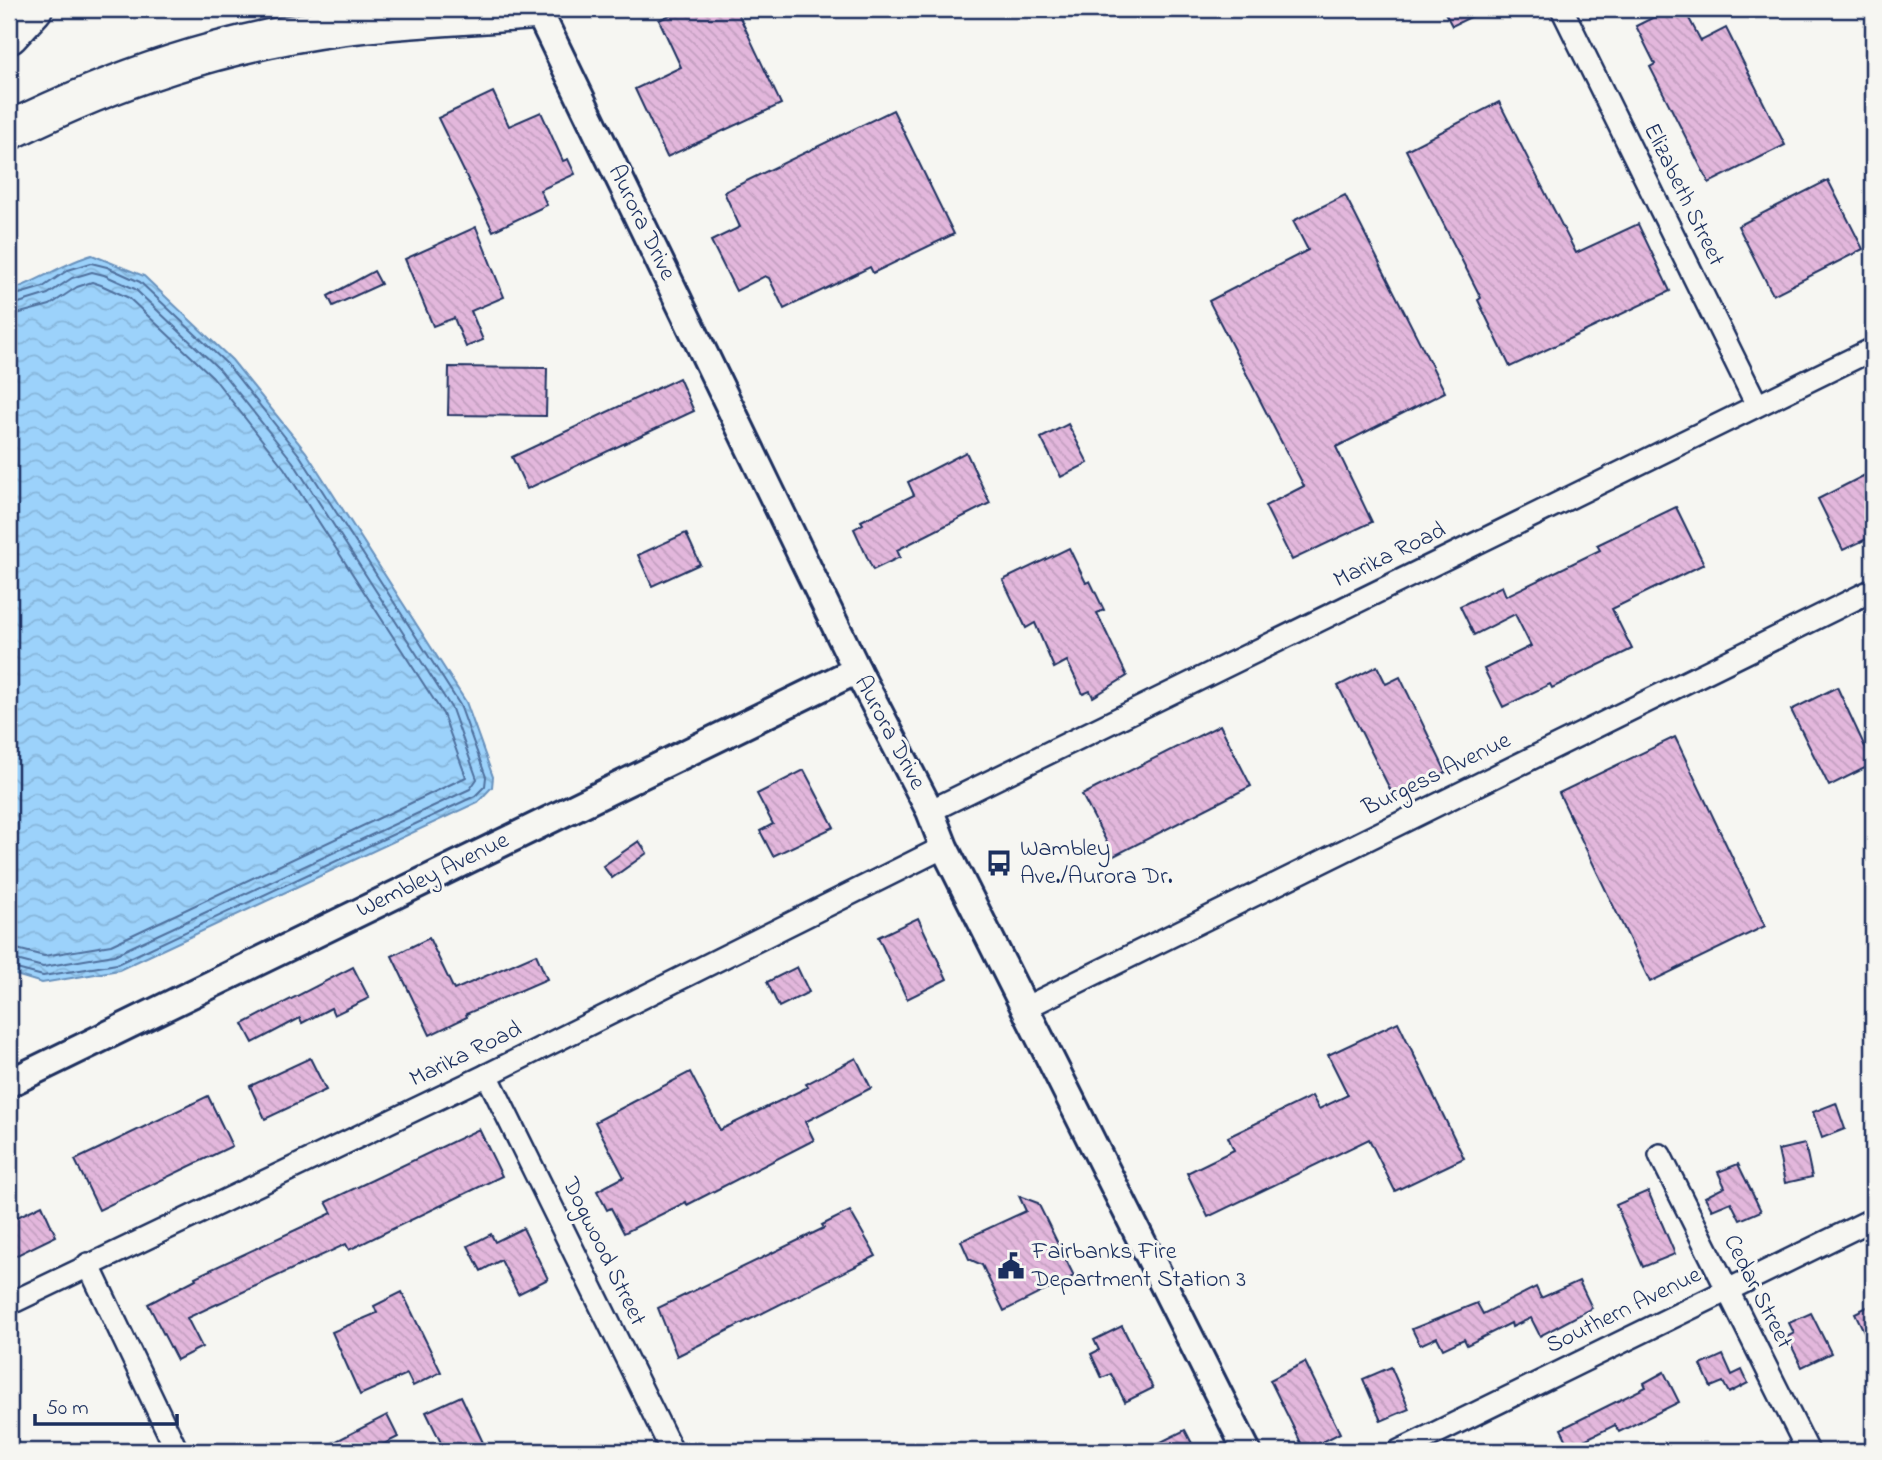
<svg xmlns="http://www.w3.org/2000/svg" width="1882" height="1460" viewBox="0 0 1882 1460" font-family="'Indie Flower',sans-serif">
	<defs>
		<pattern id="water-waves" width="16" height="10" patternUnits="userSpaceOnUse" patternTransform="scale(1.75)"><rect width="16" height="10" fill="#9cd2fb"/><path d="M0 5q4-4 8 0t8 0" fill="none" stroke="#86b5da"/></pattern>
		<pattern id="building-back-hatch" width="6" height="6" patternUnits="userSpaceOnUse" patternTransform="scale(1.75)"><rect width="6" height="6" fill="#e3b7dc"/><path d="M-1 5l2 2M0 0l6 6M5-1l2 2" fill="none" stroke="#c29ebf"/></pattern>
	</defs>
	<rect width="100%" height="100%" fill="#f6f6f2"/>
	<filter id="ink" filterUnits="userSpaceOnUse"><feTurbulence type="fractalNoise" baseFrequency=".0143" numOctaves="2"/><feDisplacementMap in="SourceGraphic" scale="14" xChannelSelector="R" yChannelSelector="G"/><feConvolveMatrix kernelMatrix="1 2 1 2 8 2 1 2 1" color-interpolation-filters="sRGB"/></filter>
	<g filter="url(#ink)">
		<!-- water -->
		<path fill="url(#water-waves)" stroke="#6891bc" stroke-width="2" d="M92,255L144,276L232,360L306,452L466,702L493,777L492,787L478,802L119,970L42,983L9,973V291C39,281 62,264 92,255Z"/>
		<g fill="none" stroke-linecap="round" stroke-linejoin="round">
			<!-- shore -->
			<g stroke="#4f709d" stroke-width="2">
				<polyline points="9,297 43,287 68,270 91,263 107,267 140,282 227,364 300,456 460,705 486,777 485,786 475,796 117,964 43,976 9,967"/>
				<polyline points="9,306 48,294 72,278 92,272 104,275 135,289 220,370 293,462 452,709 477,779 470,789 114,955 43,967 9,958"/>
				<polyline points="9,316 50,305 77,287 92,282 101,285 129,298 213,377 284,468 443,714 466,777 111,945 44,956 9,947"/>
			</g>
		</g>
		<!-- building -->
		<g fill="url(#building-back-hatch)" stroke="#1b2f5e" stroke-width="2">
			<polygon points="683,9 736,9 781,104 667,157 635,89 681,67 659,20"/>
			<polygon points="1443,9 1487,9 1452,26"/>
			<polygon points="1670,9 1684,9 1701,41 1726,28 1785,145 1709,183 1650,67 1655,64 1636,26"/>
			<polygon points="493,92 509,126 541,112 563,161 568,159 575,174 540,190 547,205 493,231 438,118"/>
			<polygon points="1499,102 1576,253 1638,224 1670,291 1510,367 1478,300 1481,298 1406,150"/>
			<polygon points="893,110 954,234 873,273 870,267 784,309 769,278 765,276 736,291 711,241 740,227 724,192"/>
			<polygon points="1828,180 1863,249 1773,295 1738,226"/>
			<polygon points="1345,195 1445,392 1336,447 1372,522 1292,560 1265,506 1304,486 1209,301 1308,250 1293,221"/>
			<polygon points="476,227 504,297 471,311 483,340 466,347 454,318 433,326 405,259"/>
			<polygon points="374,271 381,284 333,306 328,296"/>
			<polygon points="449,367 547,368 546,416 448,415"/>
			<polygon points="679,378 694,411 527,489 512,457"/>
			<polygon points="1068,424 1088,463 1061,477 1041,438"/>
			<polygon points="966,452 990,503 897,550 900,557 873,570 854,529 863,524 861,521 914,495 908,482"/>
			<polygon points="1873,471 1873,536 1843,550 1818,499"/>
			<polygon points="1676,507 1704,564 1612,609 1632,649 1552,688 1550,684 1503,707 1484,669 1531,646 1515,614 1474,635 1460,606 1502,586 1506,596 1600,550 1597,545"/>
			<polygon points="686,533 700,564 652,586 638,555"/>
			<polygon points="1069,548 1086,583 1090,581 1104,610 1097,613 1127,676 1093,697 1090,691 1083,694 1067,661 1054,668 1035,623 1026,628 1003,580"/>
			<polygon points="1377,666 1386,684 1400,677 1446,772 1394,797 1338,686"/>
			<polygon points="1837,687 1873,764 1829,786 1791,710"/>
			<polygon points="1220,725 1251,786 1114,856 1082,795"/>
			<polygon points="1675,737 1765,926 1650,982 1559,793"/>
			<polygon points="804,770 834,827 773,856 760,831 773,824 757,794"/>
			<polygon points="639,841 647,853 612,878 603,866"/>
			<polygon points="918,918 947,979 907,999 878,937"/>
			<polygon points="429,938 454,990 536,954 547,979 466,1014 467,1017 430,1035 392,956"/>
			<polygon points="353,967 369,998 334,1015 331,1008 302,1023 300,1018 253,1043 243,1024"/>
			<polygon points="797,967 809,992 779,1007 767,982"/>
			<polygon points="1398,1022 1464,1158 1395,1191 1369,1139 1208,1217 1187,1173 1234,1150 1228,1137 1312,1096 1319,1109 1348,1095 1328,1055"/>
			<polygon points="310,1058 326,1090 265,1119 250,1086"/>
			<polygon points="856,1058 871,1088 805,1122 814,1140 687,1205 686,1202 624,1233 611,1208 607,1210 597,1191 624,1177 595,1122 690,1072 720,1130 808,1087 806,1084"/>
			<polygon points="208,1096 232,1146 99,1210 75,1160"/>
			<polygon points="1836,1103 1845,1129 1822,1138 1813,1112"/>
			<polygon points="479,1129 502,1176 349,1250 346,1244 187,1318 202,1347 177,1360 148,1304 196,1279 195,1277 332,1213 326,1202"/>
			<polygon points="1805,1144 1812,1177 1785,1183 1778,1150"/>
			<polygon points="1738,1164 1761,1211 1740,1220 1731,1202 1712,1210 1705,1197 1725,1187 1718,1172"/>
			<polygon points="1648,1191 1675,1254 1643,1267 1616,1205"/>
			<polygon points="1019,1196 1038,1203 1074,1276 1004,1311 982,1265 969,1259 961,1241 1026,1211"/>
			<polygon points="42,1205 56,1236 9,1259 9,1221"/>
			<polygon points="850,1211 876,1256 677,1356 658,1308 824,1228 822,1225"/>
			<polygon points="523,1228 548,1279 518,1294 501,1260 481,1271 468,1246 491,1234 495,1242"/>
			<polygon points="1579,1281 1592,1308 1540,1336 1531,1318 1512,1327 1511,1323 1467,1345 1464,1339 1443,1349 1437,1337 1420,1345 1412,1329 1477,1303 1483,1314 1536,1287 1541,1298"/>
			<polygon points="402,1292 441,1372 413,1386 407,1374 360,1395 332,1332 377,1313 374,1306"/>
			<polygon points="1873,1304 1873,1350 1855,1313"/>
			<polygon points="1811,1313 1831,1353 1802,1367 1787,1337 1794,1333 1789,1323"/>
			<polygon points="1122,1326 1153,1388 1125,1402 1111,1374 1102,1378 1091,1354 1099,1350 1094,1340"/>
			<polygon points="1723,1355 1732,1375 1742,1370 1748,1383 1729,1393 1723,1382 1711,1387 1701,1365"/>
			<polygon points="1305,1362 1340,1433 1305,1451 1270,1380"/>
			<polygon points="1391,1367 1409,1409 1381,1421 1363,1379"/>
			<polygon points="1664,1372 1679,1402 1619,1432 1615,1425 1584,1440 1587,1446 1572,1451 1561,1429 1646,1387 1644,1383"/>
			<polygon points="461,1396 487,1451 445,1451 426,1412"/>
			<polygon points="387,1415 398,1437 370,1451 317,1451"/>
			<polygon points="1185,1430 1196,1451 1143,1451"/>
		</g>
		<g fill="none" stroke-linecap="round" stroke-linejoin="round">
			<!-- minor casing -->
			<g stroke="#1b2f5e" stroke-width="26">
				<g id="minor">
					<polyline points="1562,9 1757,405"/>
					<polyline points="930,811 1873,349"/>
					<polyline points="1025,1008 1873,590"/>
					<polyline points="487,1075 672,1451"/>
					<polyline points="1660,1155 1808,1451"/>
					<polyline points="88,1264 177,1451"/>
					<polyline points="9,1304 487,1075 944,847"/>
					<polyline points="1399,1451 1873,1219"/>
				</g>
			</g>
			<!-- tertiary casing -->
			<g stroke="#1b2f5e" stroke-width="32">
				<g id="tertiary">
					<polyline points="538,10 857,670 930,811 944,847 1247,1451"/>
					<polyline points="9,1083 857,670"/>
				</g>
			</g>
			<!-- trunk casing -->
			<g stroke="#1b2f5e" stroke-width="42">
				<g id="trunk">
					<polyline points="9,35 33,9"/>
					<path d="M9,131C117,78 222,42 342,26C407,17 473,16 538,10"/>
				</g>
			</g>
			<!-- minor -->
			<use href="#minor" stroke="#f6f6f2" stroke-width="21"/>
			<!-- tertiary -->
			<use href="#tertiary" stroke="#f6f6f2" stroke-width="26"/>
			<!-- trunk -->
			<use href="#trunk" stroke="#f6f6f2" stroke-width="37"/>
		</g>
	</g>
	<!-- icons -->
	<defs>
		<g id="bus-bare" transform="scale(2.1)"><path d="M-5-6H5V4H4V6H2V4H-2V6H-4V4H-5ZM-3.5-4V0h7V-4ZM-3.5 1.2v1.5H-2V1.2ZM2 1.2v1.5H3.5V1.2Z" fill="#1b2f5e" stroke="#f6f6f2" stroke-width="2.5" paint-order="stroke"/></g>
		<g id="civic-bare" transform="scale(2.1)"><path d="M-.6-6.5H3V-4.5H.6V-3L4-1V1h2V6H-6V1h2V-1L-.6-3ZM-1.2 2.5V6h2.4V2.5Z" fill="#1b2f5e" stroke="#f6f6f2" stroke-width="2.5" paint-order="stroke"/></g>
	</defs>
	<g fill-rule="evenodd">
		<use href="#bus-bare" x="999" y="863"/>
		<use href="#civic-bare" x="1011" y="1266"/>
	</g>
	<g text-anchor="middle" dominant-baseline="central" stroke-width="6" stroke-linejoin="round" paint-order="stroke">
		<!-- street labels -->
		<g font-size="24" fill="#1b2f5e" stroke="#f6f6f2">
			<text transform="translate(1683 195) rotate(64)">Elizabeth Street</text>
			<text transform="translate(641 223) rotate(64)">Aurora Drive</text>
			<text transform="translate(1390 556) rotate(-26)">Marika Road</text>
			<text transform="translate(889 733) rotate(62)">Aurora Drive</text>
			<text transform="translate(1437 775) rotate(-26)">Burgess Avenue</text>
			<text transform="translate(433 876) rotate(-26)">Wembley Avenue</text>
			<text transform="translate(466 1055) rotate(-26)">Marika Road</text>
			<text transform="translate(603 1252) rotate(64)">Dogwood Street</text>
			<text transform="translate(1757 1292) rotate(63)">Cedar Street</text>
			<text transform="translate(1624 1311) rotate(-26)">Southern Avenue</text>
		</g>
		<!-- poi labels -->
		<g font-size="24" fill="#1b2f5e" stroke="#f6f6f2" text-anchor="start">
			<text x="1020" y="849">Wambley<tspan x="1020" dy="28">Ave./Aurora Dr.</tspan></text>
			<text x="1032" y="1252">Fairbanks Fire<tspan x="1032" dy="28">Department Station 3</tspan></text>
		</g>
	</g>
	<!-- margin -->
	<rect width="1882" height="1460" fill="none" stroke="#f6f6f2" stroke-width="35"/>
	<rect x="18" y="18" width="1847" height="1425" fill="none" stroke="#1b2f5e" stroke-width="2.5" filter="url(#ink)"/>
	<!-- scale -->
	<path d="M35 1414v10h142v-10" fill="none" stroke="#1b2f5e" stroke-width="3.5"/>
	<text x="46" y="1414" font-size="21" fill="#1b2f5e" stroke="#f6f6f2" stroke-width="5" paint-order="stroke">50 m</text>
</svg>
